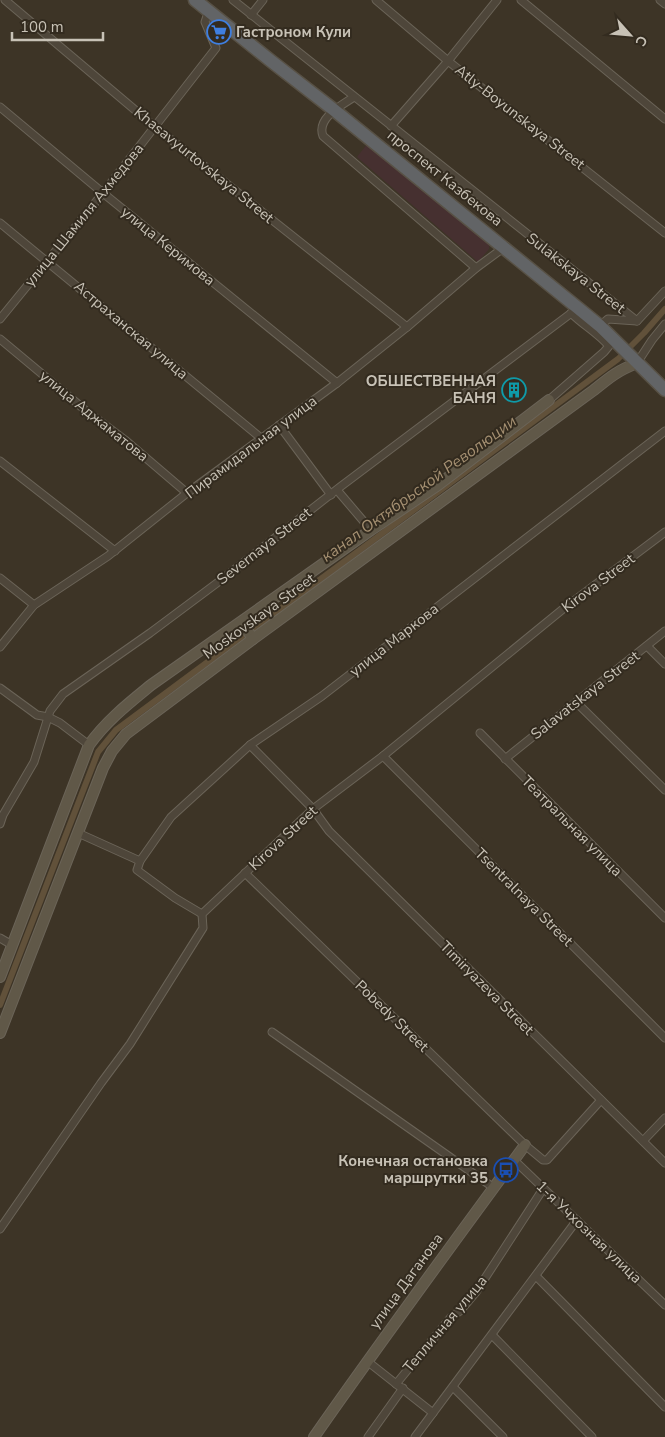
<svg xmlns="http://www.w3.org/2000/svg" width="665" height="1437" viewBox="0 0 665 1437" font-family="'Nunito Sans',sans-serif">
	<rect width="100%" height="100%" fill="#3d3426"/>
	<!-- green -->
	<polygon fill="#463030" points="368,143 490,243 489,249 478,262 357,157"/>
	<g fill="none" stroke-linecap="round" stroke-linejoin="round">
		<!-- canal -->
		<g stroke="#61513a" stroke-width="6">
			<polyline points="253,629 618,359 644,333 665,309"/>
			<polyline points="0,1005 98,752 116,730 244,635"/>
		</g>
		<!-- minor casing -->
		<g stroke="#6b6458" stroke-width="9">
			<g id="minor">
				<polyline points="5,0 154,126 407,327"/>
				<polyline points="233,0 637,321"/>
				<polyline points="376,0 448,61 665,233"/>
				<polyline points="521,0 665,119"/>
				<polyline points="660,0 665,4"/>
				<polyline points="251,15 263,0"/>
				<path d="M354,97C342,105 316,118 323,136L476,268"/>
				<polyline points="0,107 103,193 337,383"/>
				<polyline points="391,126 448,61 497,0"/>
				<polyline points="0,223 261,438"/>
				<polyline points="0,319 103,193 216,48 205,22 209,10"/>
				<polyline points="600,326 608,319 637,321 665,291"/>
				<polyline points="0,339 84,409 125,440 187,493"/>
				<polyline points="637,363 652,340 665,324"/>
				<path d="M549,400L604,352L609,346C598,333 583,325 571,313"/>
				<polyline points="279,425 331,495"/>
				<polyline points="0,461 115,551"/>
				<polyline points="337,490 371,530"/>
				<polyline points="0,578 34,605"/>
				<polyline points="647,646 665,664"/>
				<polyline points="0,647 34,605 108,556 187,493 337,383 407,327 476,268 506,246"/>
				<polyline points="0,688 37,715 48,717 60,723 89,745"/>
				<polyline points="576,702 665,790"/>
				<polyline points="480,733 665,918"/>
				<polyline points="250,745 313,809 329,831 665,1163"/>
				<polyline points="383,756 665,1038"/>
				<polyline points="505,759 665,631"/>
				<polyline points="0,824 3,815 34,762 50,711 63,694 150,633 221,580 340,487 578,308"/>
				<polyline points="78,833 140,861"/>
				<polyline points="245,873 525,1145 543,1160 547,1160 601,1100"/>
				<polyline points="202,914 175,898 137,870 140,861 171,817 250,745 322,696 665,431"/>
				<polyline points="0,938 12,945"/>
				<polyline points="272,1032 494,1188"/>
				<polyline points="643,1141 665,1118"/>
				<polyline points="514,1160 665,1305"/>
				<polyline points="0,1229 101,1083 130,1044 203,928 202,914 313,809 383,756 563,609 665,532"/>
				<polyline points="536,1276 665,1407"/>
				<polyline points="492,1335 592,1437"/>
				<polyline points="367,1361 433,1413"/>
				<polyline points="396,1384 451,1317 460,1311 476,1292 543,1189"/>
				<polyline points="453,1387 503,1437"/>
				<polyline points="368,1437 403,1388"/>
				<polyline points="415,1437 577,1220"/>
			</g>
		</g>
		<!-- secondary casing -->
		<g stroke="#6b6458" stroke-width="12">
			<g id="secondary">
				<polyline points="242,622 253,639"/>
				<path d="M0,977L89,745C106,721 129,703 151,685L371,530L438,485L549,400"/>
				<path d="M0,1033L103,768L112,751L126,734L253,639L594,390C610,377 617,371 637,363"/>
				<path d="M314,1437C383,1338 454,1242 525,1145"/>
			</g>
		</g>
		<!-- trunk casing -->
		<g stroke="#585145" stroke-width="15">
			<polyline id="trunk" points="195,0 271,61 334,110 578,308 600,326 665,390"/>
		</g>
		<!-- minor -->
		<use href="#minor" stroke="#4e463a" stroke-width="7"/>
		<!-- secondary -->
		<use href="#secondary" stroke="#605848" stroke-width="10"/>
		<!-- trunk -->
		<use href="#trunk" stroke="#626466" stroke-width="12"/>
	</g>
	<!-- icons -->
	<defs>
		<g id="supermarket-ring" transform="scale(1.25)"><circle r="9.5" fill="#332b1f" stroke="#3f7fe0" stroke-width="1.5"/><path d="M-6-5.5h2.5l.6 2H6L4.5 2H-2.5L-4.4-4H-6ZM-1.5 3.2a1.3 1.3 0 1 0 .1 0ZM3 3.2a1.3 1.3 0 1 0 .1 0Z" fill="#3f7fe0"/></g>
		<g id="building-ring" transform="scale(1.25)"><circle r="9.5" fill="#332b1f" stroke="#0f9aa8" stroke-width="1.5"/><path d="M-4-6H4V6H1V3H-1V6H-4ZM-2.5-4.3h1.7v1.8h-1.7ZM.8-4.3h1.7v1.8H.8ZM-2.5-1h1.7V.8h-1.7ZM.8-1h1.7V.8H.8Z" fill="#0f9aa8"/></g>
		<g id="bus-ring" transform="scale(1.25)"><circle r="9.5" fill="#332b1f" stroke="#1a4fb4" stroke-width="1.5"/><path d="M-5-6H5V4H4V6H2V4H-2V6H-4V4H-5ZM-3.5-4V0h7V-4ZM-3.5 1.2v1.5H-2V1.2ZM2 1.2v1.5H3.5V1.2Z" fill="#1a4fb4"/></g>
	</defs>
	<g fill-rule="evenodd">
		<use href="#supermarket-ring" x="219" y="32"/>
		<use href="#building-ring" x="514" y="390"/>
		<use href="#bus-ring" x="506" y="1170"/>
	</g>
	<g text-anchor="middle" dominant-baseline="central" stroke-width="4" stroke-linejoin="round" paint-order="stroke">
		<!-- poi labels -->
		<g font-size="15" font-weight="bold" fill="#c8c2b6" stroke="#332b1f" text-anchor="end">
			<text x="236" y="32" text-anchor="start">Гастроном Кули</text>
			<text x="496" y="381">ОБШЕСТВЕННАЯ<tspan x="496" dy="17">БАНЯ</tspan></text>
			<text x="488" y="1161">Конечная остановка<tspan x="488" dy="17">маршрутки 35</tspan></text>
		</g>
		<!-- street labels -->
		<g font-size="15" fill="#c8c2b6" stroke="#332b1f">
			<text transform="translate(520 117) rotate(38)">Atly-Boyunskaya Street</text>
			<text transform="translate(204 165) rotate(39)">Khasavyurtovskaya Street</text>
			<text transform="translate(445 178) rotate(39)">проспект Казбекова</text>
			<text transform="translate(84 215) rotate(-51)">улица Шамиля Ахмедова</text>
			<text transform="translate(168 246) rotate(39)">улица Керимова</text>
			<text transform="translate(576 273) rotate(38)">Sulakskaya Street</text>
			<text transform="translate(131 330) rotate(40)">Астраханская улица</text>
			<text transform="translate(94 416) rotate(39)">улица Аджаматова</text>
			<text transform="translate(251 447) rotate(-37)">Пирамидальная улица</text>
			<text transform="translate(264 546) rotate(-38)">Severnaya Street</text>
			<text transform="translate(598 583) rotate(-37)">Kirova Street</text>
			<text transform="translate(259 616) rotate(-36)">Moskovskaya Street</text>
			<text transform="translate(394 640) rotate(-38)">улица Маркова</text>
			<text transform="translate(585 695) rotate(-38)">Salavatskaya Street</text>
			<text transform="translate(572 826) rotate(45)">Театральная улица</text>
			<text transform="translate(283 838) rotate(-43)">Kirova Street</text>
			<text transform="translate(524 897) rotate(45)">Tsentralnaya Street</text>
			<text transform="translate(487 988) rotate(45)">Timiryazeva Street</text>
			<text transform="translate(392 1016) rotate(44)">Pobedy Street</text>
			<text transform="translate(589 1232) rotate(44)">1-я Учхозная улица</text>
			<text transform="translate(406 1281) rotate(-54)">улица Даганова</text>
			<text transform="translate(445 1324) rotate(-50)">Тепличная улица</text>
		</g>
		<!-- water labels -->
		<g font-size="16" font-style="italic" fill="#a59072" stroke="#332b1f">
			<text transform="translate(419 489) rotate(-36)">канал Октябрьской Революции</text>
		</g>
	</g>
	<!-- north arrow -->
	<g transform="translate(630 35) rotate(117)" stroke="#332b1f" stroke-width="4" paint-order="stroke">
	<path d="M0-4L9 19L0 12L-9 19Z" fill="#c8c2b6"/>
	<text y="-8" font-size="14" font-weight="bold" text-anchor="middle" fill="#c8c2b6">С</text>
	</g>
	<!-- scale -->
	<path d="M12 32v8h91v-8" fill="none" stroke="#c8c2b6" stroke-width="2.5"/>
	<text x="20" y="32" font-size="15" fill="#c8c2b6" stroke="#332b1f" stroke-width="4" paint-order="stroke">100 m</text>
</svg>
